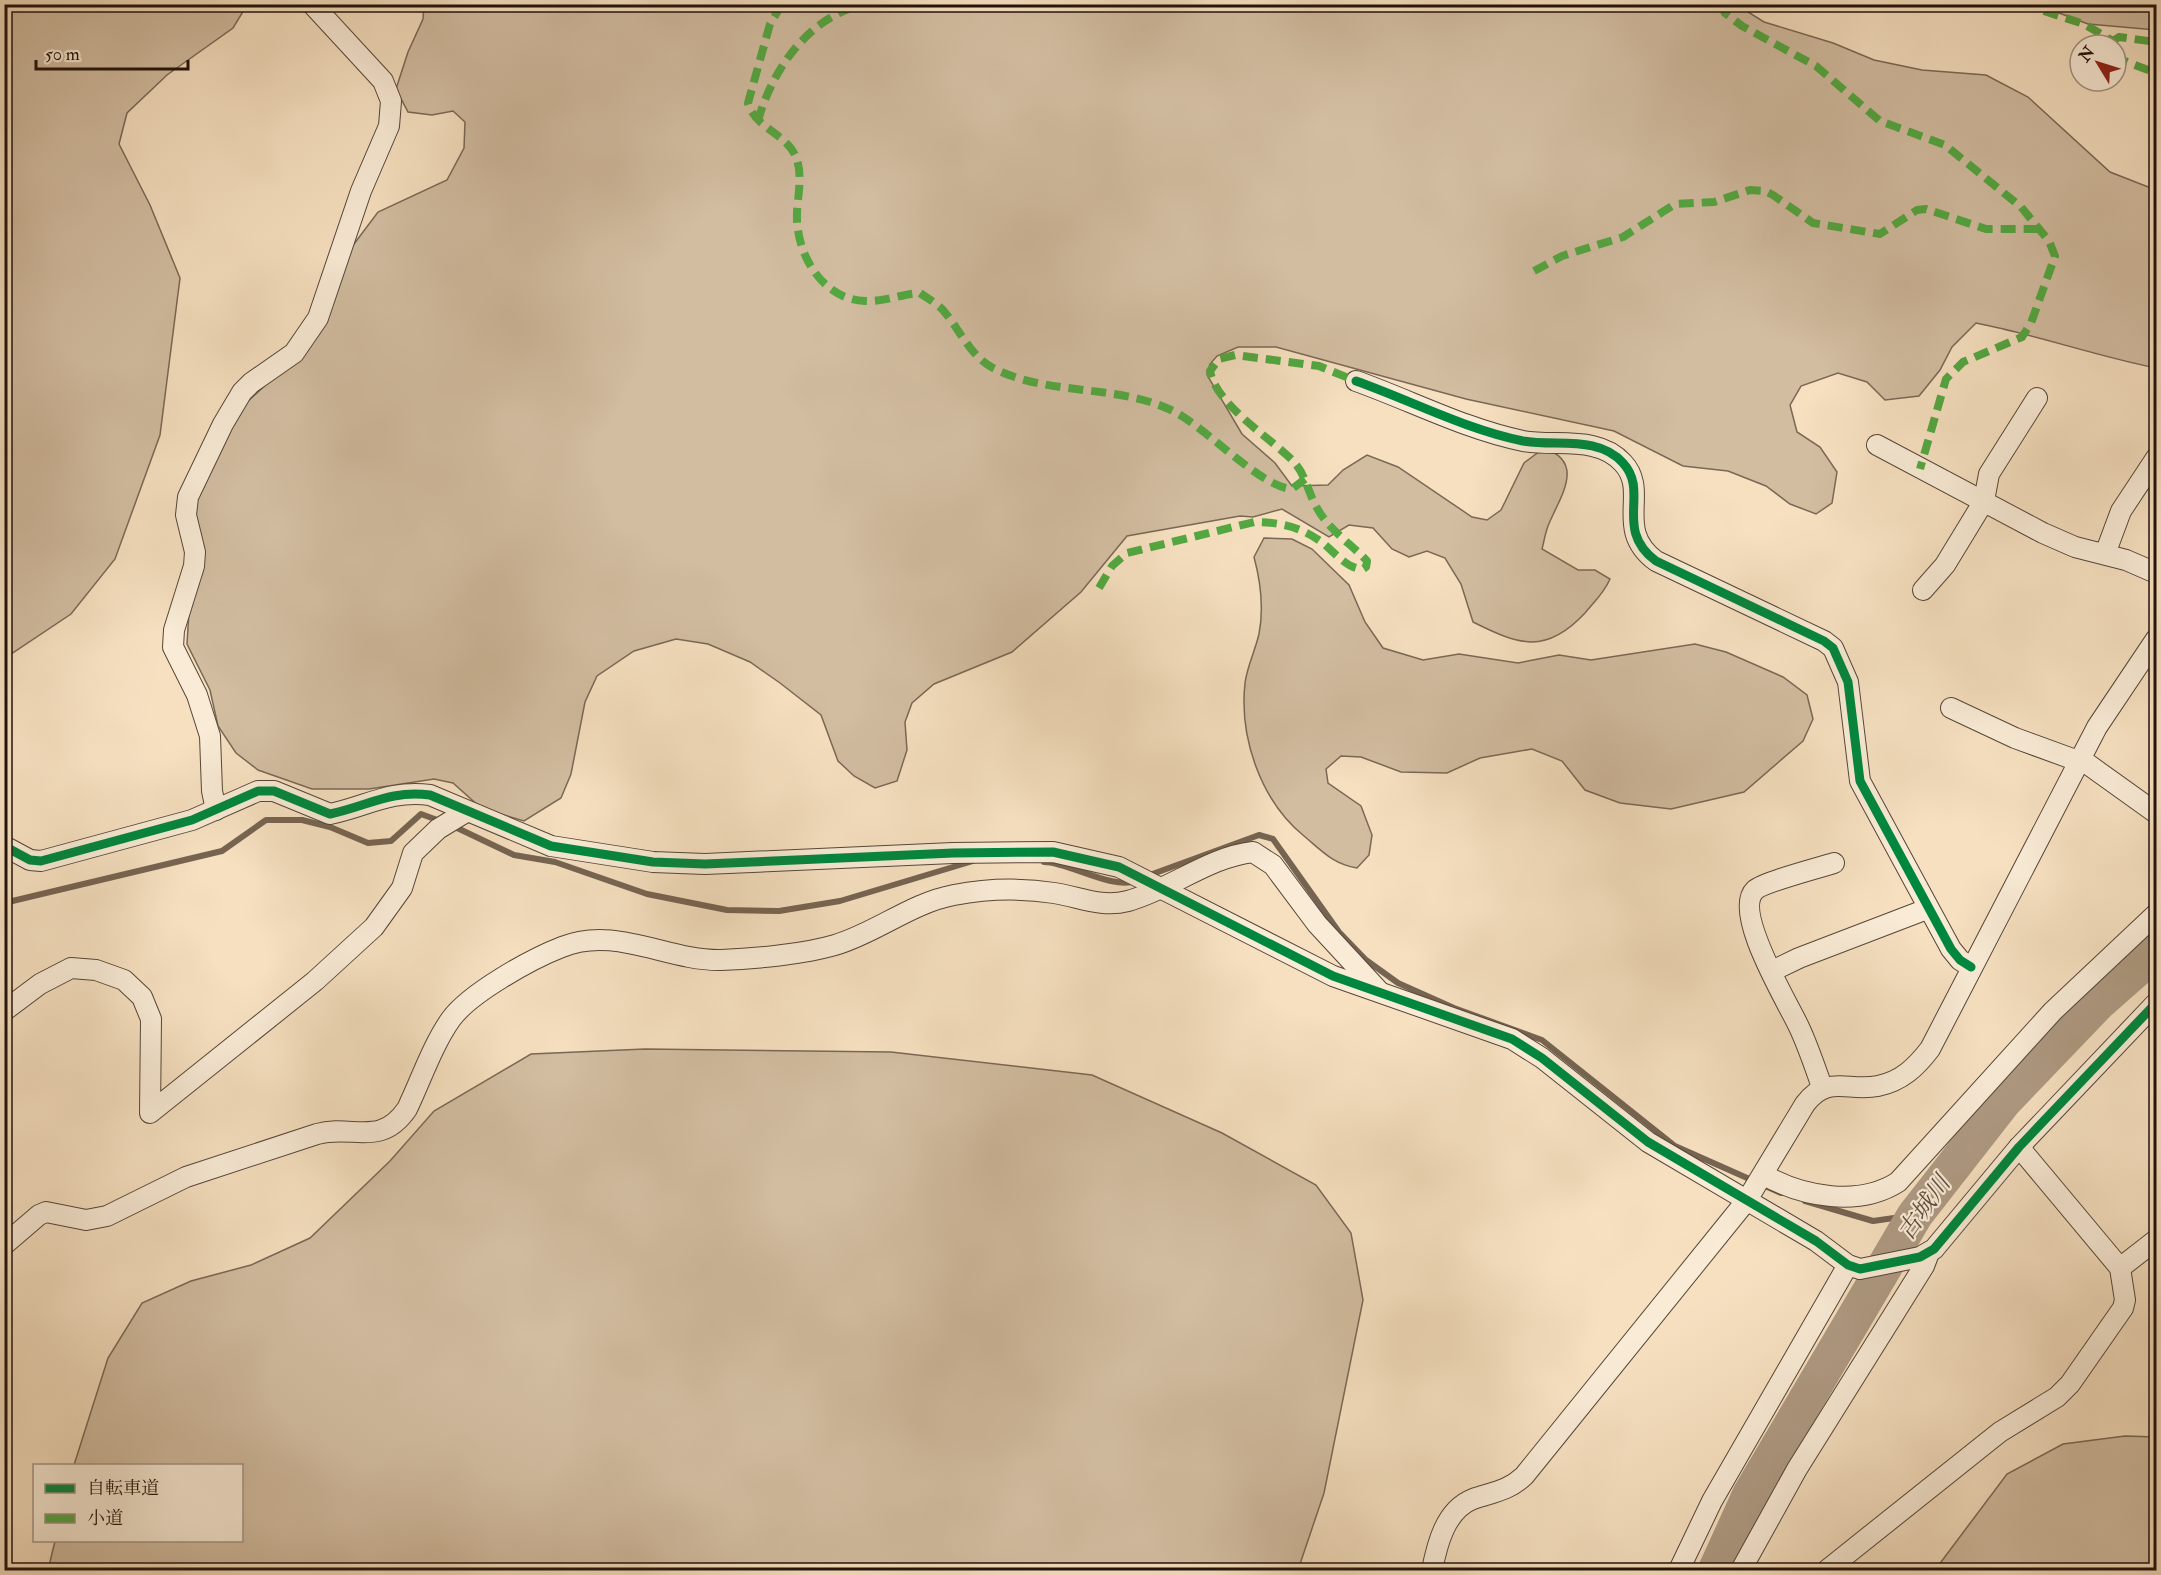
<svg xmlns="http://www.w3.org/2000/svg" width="2161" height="1575" viewBox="0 0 2161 1575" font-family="'IM FELL Double Pica','Noto Serif JP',serif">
	<rect width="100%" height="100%" fill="#f6e0c0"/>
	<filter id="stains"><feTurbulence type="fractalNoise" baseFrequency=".00333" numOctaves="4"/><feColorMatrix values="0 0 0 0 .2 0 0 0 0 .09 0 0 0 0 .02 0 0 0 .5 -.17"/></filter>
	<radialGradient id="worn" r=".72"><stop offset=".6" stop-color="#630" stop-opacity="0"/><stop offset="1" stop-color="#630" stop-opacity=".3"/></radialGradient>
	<!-- green -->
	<g fill="#d2bda1" stroke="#7a6856" stroke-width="1.5">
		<polygon points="5,4 247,5 233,28 167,75 127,113 119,144 150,205 180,278 160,435 115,559 71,614 5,658"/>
		<path d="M424,5H1737L1764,22L1833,43L1874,60L1922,70L1986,75L2028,97L2110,172L2156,190V368C2096,356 2037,335 1976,323L1952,347L1940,370L1919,396L1885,400L1867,382L1838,373L1801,386L1790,405L1797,432L1820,447L1837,472L1832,503L1816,514L1790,504L1766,486L1728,471L1683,466L1614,431L1466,399L1276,347H1238L1217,356L1210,364L1207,375L1242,434L1275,463L1292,486L1328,485L1343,470L1367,455L1398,467L1472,517L1487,520L1501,510L1524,463L1544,448C1587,463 1559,498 1548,526C1545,534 1544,542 1542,549L1578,570H1595L1610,579C1604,593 1595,601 1585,613C1546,655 1519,645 1473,622L1461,584L1445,558L1427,551L1409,557L1392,549L1373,528L1349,525L1329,537L1282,509L1253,517L1240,516L1127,536L1081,592L1012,652L934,684L912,703L905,722L907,750L897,781L875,788L854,776L838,761L821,715L780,683L750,662L708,644L676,639L634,651L597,676L585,702L571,774L561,798L524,821L481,808L453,783L434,779L369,789H312L258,770L236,753L218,726L210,690L187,644L196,497L224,437L245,404L273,378L351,248L378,212L447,180L464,148L465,122L453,111L432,115L408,112L396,89L408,52L423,19Z"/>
		<polygon points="2038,5 2156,5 2156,30 2088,24"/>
		<path d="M1264,538L1292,539L1312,549L1349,585L1365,622L1383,648L1423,660L1459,654L1518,663L1559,655L1591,660L1695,644L1726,652L1783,677L1807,695L1813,719L1803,741L1744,792L1671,809L1620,803L1585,790L1562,761L1532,749L1480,758L1447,773L1401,772L1361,757L1341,756L1326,769L1328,783L1361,806L1372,835L1369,855L1357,868C1333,864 1322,851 1304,836C1261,801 1239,738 1245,683C1247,667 1255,651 1259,634C1264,608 1261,583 1254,557Z"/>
		<polygon points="645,1049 891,1052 1092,1075 1222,1133 1316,1185 1351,1233 1363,1300 1324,1493 1298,1570 48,1570 55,1541 242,1540 242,1466 74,1465 108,1358 142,1303 191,1281 251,1265 310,1238 390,1161 434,1111 531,1054"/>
		<polygon points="2125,1436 2156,1437 2156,1570 1935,1570 2007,1474 2063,1444"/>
	</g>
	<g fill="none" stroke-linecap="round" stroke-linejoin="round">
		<!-- stream -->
		<g stroke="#766452" stroke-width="6">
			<polyline points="453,826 514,855 555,862 647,894 727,910 779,911 840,901 973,861"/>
			<path d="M1044,862C1068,862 1113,890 1135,881"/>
			<polyline points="1147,876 1259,835 1273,839 1339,932 1366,960 1398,983 1454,1008 1542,1040 1675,1146 1781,1193"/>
			<polyline points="4,903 222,851 266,820 302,820 330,827 368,843 391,841 421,814 440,821"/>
			<polyline points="1805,1201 1873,1221 1915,1215"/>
		</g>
		<!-- river -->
		<polyline stroke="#ae9a82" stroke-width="36" points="1716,1570 1750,1495 1915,1215 2004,1101 2098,1003 2156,952"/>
		<!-- minor casing -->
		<g stroke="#564638" stroke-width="22">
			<g id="minor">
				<path d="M1356,381C1412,401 1465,429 1523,441C1556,447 1598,435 1623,463C1650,492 1613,529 1656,561L1824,641L1833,648L1848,682L1860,781L1951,949L1960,960L1971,967"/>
				<polyline points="1877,445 2043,533 2075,547 2126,560 2156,573"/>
				<polyline points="2105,554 2121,511 2156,458"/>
				<polyline points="1923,590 1945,565 1984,501 1989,474 2037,398"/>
				<polyline points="1951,708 2015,738 2089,765 2156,813"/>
				<polyline points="216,810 212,791 210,736 197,695 173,647 174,630 194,566 195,552 186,515 188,497 223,424 242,392 251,383 294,353 318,318 361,191 389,126 391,101 383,81 312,4"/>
				<path d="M4,846L30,860L41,861L192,820L258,791H274L330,814C368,806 389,790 430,795L551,846L653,862L705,864L953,853L1053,852L1119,867L1333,976L1512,1039L1542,1058L1648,1142L1816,1241L1848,1265L1860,1269L1920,1257L1934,1249L2019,1147L2156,1003"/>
				<polyline points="1772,971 1799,958 1927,909"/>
				<polyline points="4,1011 40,984 71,968 96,970 124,980 142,997 151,1019 150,1113 315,981 374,927 402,888 413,853 438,829 466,812"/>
				<path d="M1822,1087C1815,1067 1808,1046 1799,1027C1788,1003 1732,912 1755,890C1764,882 1818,868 1834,863"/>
				<path d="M1764,1175C1803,1197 1859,1207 1898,1182L2053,1011L2156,914"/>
				<path d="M4,1245L39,1215L46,1212L86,1220L107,1216L186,1177L317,1134C353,1124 380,1148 407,1109C421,1080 432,1046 451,1019C470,993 531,959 562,947C615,925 667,961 721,960C753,959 805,954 835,945C876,933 911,903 954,895C985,889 1022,888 1054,893C1080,897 1101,908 1128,901C1171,889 1209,857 1253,852L1273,865L1317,924L1378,990"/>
				<polyline points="2120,1268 2156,1240"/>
				<path d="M1432,1570C1437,1545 1445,1510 1473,1499C1493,1492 1508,1491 1524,1476L1747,1200L1805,1104C1828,1074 1847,1092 1878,1086C1902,1081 1916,1067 1930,1049L2097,727L2156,639"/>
				<polyline points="1679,1570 1712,1501 1848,1265"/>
				<polyline points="1741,1570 1797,1469 1924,1266 1929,1253"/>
				<polyline points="1827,1570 2000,1432 2057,1397 2070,1384 2123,1308 2125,1300 2120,1268 2019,1147"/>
			</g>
		</g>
		<!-- minor -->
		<use href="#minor" stroke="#f9ebd6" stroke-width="20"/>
		<!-- quiet -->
		<g stroke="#52a841" stroke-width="8" stroke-dasharray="15 8" stroke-linecap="butt">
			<path d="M782,4L770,24L748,103C756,129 786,133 796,157C804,178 796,200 797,221C799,259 825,300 865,301C884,302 902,294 920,293C927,298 936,303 942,309C959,328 970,356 993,368C1050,397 1118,383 1175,412C1206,428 1262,488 1292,489L1305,479"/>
			<polyline points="1720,4 1725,13 1742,26 1816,66 1880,121 1945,145 2021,207 2049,241 2055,256 2031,323 2022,337 1963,362 1946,379 1920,469"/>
			<polyline points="2022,4 2084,24 2113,41 2114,45"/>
			<polyline points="2113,41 2119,37 2156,42"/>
			<polyline points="2116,53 2122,60 2156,73"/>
			<path d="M758,121C772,69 811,13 868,4"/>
			<polyline points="1534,271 1562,256 1623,237 1675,204 1714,202 1750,190 1765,191 1773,195 1813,223 1880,234 1917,210 1926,209 1986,229 2038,229"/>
			<path d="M1099,588L1112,566L1127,553L1254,522C1276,522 1298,526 1317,539C1332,548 1345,569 1363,569L1366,567L1367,561C1350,543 1329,530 1317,508C1308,493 1306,475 1294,462C1271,438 1216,405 1210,371L1219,359L1235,355L1319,366L1356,381"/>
		</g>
		<!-- cycleway casing -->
		<g stroke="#f9ebd6" stroke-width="13">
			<g id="cycleway">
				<path d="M1356,381C1412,401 1465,429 1523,441C1556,447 1598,435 1623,463C1650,492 1613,529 1656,561L1824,641L1833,648L1848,682L1860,781L1951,949L1960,960L1971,967"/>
				<path d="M4,846L30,860L41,861L192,820L258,791H274L330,814C368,806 389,790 430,795L551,846L653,862L705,864L953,853L1053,852L1119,867L1333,976L1512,1039L1542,1058L1648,1142L1816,1241L1848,1265L1860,1269L1920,1257L1934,1249L2019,1147L2156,1003"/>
			</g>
		</g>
		<!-- cycleway -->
		<use href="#cycleway" stroke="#00873e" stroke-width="9"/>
	</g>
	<g text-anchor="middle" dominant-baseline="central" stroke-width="4.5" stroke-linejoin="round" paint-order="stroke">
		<!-- water labels -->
		<g font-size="24" font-style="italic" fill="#604f41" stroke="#f9ebd6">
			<text transform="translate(1924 1208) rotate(-55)">古城川</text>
		</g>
	</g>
	<!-- margin -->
	<rect width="2161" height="1575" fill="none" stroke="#f6e0c0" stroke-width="24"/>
	<rect x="6" y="6" width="2149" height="1563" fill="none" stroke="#21120b" stroke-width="3"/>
	<rect x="12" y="12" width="2137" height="1551" fill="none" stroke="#21120b" stroke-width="1.5"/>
	<!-- legend -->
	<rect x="33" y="1464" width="210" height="78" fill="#f9ebd6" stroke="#a39485" stroke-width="1.5"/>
	<rect x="45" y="1484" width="30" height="9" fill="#00873e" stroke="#a39485" stroke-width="1.5"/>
	<text x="87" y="1494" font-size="18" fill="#21120b">自転車道</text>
	<rect x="45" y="1514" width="30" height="9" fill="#52a841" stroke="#a39485" stroke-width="1.5"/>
	<text x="87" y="1524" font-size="18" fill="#21120b">小道</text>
	<!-- north arrow -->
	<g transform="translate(2098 63) rotate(308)"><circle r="28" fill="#f9ebd6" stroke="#a39485" stroke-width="1.5"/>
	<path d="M0-4.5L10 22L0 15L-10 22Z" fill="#8f2418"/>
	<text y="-9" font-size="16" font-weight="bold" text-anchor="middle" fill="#21120b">N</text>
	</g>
	<!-- scale -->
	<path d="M36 60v9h152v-9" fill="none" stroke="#21120b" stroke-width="3"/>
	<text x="45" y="60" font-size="18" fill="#21120b" stroke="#f9ebd6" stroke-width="4.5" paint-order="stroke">50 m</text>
	<rect width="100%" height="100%" filter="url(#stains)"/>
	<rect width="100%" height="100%" fill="url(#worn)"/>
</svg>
